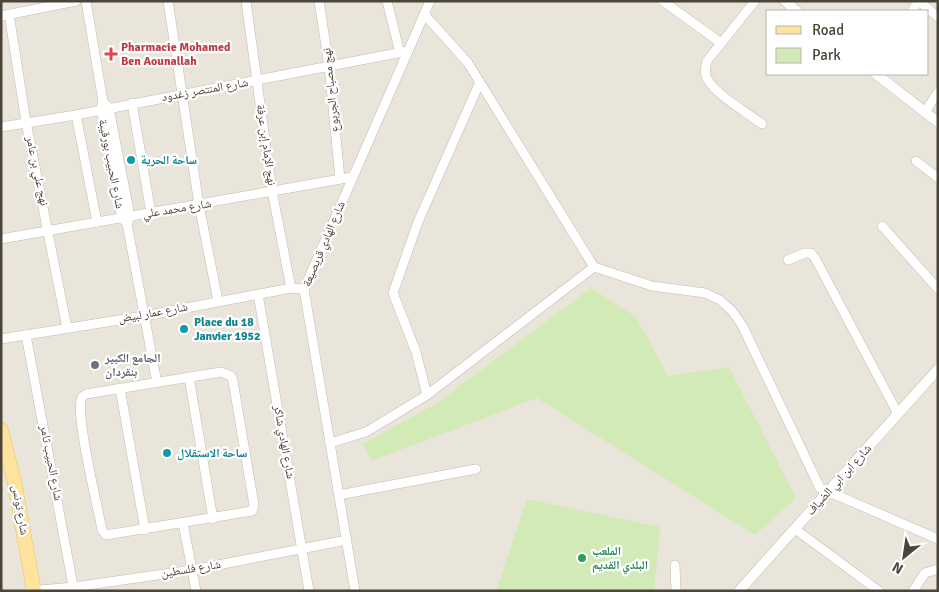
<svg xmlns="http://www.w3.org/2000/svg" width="939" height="592" viewBox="0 0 939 592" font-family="Signika,'Noto Naskh Arabic',sans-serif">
	<rect width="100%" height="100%" fill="#f6f3ec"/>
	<!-- residential -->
	<path fill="#eae5da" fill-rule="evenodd" d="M1,1H938V591H1ZM768,11H928V74H768Z"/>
	<!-- green -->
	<g fill="#d2eab5">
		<polygon points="591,288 636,317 668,376 729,367 796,498 755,535 537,398 371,461 363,444 437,403"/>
		<polygon points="527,499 660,527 654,591 502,591 497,588"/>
	</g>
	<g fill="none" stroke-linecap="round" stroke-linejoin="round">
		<!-- minor casing -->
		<g stroke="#c2bbae" stroke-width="10">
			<g id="minor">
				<polyline points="86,1 103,102 101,109 122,218 127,224 157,383"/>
				<polyline points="168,1 199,205 218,301"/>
				<polyline points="246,1 272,191 291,288"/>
				<polyline points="319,1 329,66 340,179"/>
				<polyline points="387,1 400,53"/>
				<polyline points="663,1 721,43"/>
				<path d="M755,1L707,61C705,68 704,74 708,80C716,95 748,113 762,124"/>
				<polyline points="919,1 938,17"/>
				<polyline points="912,11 918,1"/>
				<polyline points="9,14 26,122 67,328"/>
				<polyline points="424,14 468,63 594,267 652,286 705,293 720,300 732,311 742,325 820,488 938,539"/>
				<polyline points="1,16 76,1"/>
				<polyline points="132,103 151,213"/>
				<polyline points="105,104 109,108 130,216 128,222"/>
				<polyline points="925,112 938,92"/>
				<polyline points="76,115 97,222"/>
				<polyline points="1,127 76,115 408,51"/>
				<polyline points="916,161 938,178"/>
				<polyline points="882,226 938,289"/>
				<polyline points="1,239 352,177"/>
				<polyline points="788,260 805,253 811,253 815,258 898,414"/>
				<polyline points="258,294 309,591"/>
				<polyline points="26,335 74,591"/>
				<polyline points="1,339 144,316 291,288 304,289"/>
				<path d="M221,372L231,376L233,381L254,505L252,511L106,535L102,530C98,507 74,413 82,397L86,394Z"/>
				<polyline points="189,377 213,519"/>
				<polyline points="120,388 145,530"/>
				<polyline points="427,395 416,352 393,293 418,222 479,84"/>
				<polyline points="330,443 366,432 427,395 594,267"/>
				<polyline points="339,495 476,469"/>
				<polyline points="183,523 196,591"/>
				<polyline points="795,529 879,591"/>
				<polyline points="675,565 676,591"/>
				<polyline points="29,591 74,587 192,570 347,540"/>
				<polyline points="355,591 304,289 430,1"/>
				<polyline points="913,591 925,573 938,569"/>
			</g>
		</g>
		<!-- tertiary casing -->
		<g stroke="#c2bbae" stroke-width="11">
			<g id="tertiary">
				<polyline points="785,1 797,11"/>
				<polyline points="876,74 938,122"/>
				<polyline points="739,591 938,369"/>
			</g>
		</g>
		<!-- primary casing -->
		<g stroke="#e6c16a" stroke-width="15">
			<polyline id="primary" points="1,430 14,480 34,591"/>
		</g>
		<!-- minor -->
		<use href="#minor" stroke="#fff" stroke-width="9"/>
		<!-- tertiary -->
		<use href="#tertiary" stroke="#fff" stroke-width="10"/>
		<!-- primary -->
		<use href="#primary" stroke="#ffe39c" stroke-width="14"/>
	</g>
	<!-- markers -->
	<path fill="#e0444e" stroke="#fff" stroke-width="2" d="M108.5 46.5h5v5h5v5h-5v5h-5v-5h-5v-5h5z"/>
	<g fill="#0f9aa8" stroke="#fff" stroke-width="2">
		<circle cx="131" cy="160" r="5"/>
		<circle cx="184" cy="329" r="5"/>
		<circle cx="167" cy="453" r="5"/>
	</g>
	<circle fill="#6b7280" stroke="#fff" stroke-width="2" cx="95" cy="365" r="5"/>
	<circle fill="#2e9e5b" stroke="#fff" stroke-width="2" cx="582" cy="558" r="5"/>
	<g text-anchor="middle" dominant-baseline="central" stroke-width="4.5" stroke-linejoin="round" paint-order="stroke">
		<!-- health labels -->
		<g font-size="12" font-weight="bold" fill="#be3a42" stroke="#fff" text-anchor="start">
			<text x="121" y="47">Pharmacie Mohamed<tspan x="121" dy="14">Ben Aounallah</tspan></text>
		</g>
		<!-- street labels -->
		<g font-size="12" fill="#4b4439" stroke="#fff">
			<text transform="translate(205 90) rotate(-10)">شارع المنتصر زغدود</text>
			<text transform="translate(331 90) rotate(-96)">نهج مصباح الجربوع</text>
			<text transform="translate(266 145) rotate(82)">نهج الإمام إبن عرفة</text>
			<text transform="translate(111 164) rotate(79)">شارع الحبيب بورقيبة</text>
			<text transform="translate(37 171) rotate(78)">نهج علي بن عامر</text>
			<text transform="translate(177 209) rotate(-9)">شارع محمد علي</text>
			<text transform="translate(324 244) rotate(-67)">شارع الهادي قريصيعة</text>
			<text transform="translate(153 313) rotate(-10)">شارع عمار لبيض</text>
			<text transform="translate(284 442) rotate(80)">شارع الهادي شاكر</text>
			<text transform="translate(51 463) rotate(79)">شارع الحبيب ثامر</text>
			<text transform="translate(839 480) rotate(-48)">شارع ابن ابي الضياف</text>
			<text transform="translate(20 510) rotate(80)">شارع تونس</text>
			<text transform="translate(191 569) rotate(-9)">شارع فلسطين</text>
		</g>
		<!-- culture labels -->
		<g font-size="12" font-weight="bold" fill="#0d838f" stroke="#fff" text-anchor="start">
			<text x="141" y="160">ساحة الحرية</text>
			<text x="194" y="322">Place du 18<tspan x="194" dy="14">Janvier 1952</tspan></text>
			<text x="177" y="453">ساحة الاستقلال</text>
		</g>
		<!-- worship labels -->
		<g font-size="12" font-weight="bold" fill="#5b616d" stroke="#fff" text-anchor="start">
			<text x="105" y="358">الجامع الكبير<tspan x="105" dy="14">بنقردان</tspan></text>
		</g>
		<!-- leisure labels -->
		<g font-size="12" font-weight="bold" fill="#27864d" stroke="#fff" text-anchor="start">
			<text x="592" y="551">الملعب<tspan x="592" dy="14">البلدي القديم</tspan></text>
		</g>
	</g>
	<!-- border -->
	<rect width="939" height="592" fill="none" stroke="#4b4439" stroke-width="5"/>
	<!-- legend -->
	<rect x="766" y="10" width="162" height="65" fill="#ffffff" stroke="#b7b4b0"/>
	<rect x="776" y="26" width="25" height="8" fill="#ffe39c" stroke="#b7b4b0"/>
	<text x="812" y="35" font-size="15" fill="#4b4439">Road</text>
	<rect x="776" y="48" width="25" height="15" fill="#d2eab5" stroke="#b7b4b0"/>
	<text x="812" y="60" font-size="15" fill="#4b4439">Park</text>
	<!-- north arrow -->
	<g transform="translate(904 557) rotate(210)" stroke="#ffffff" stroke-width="4" paint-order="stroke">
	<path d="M0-4L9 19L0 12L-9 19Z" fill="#4b4439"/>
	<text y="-8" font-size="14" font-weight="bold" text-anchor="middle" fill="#4b4439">N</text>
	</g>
</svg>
